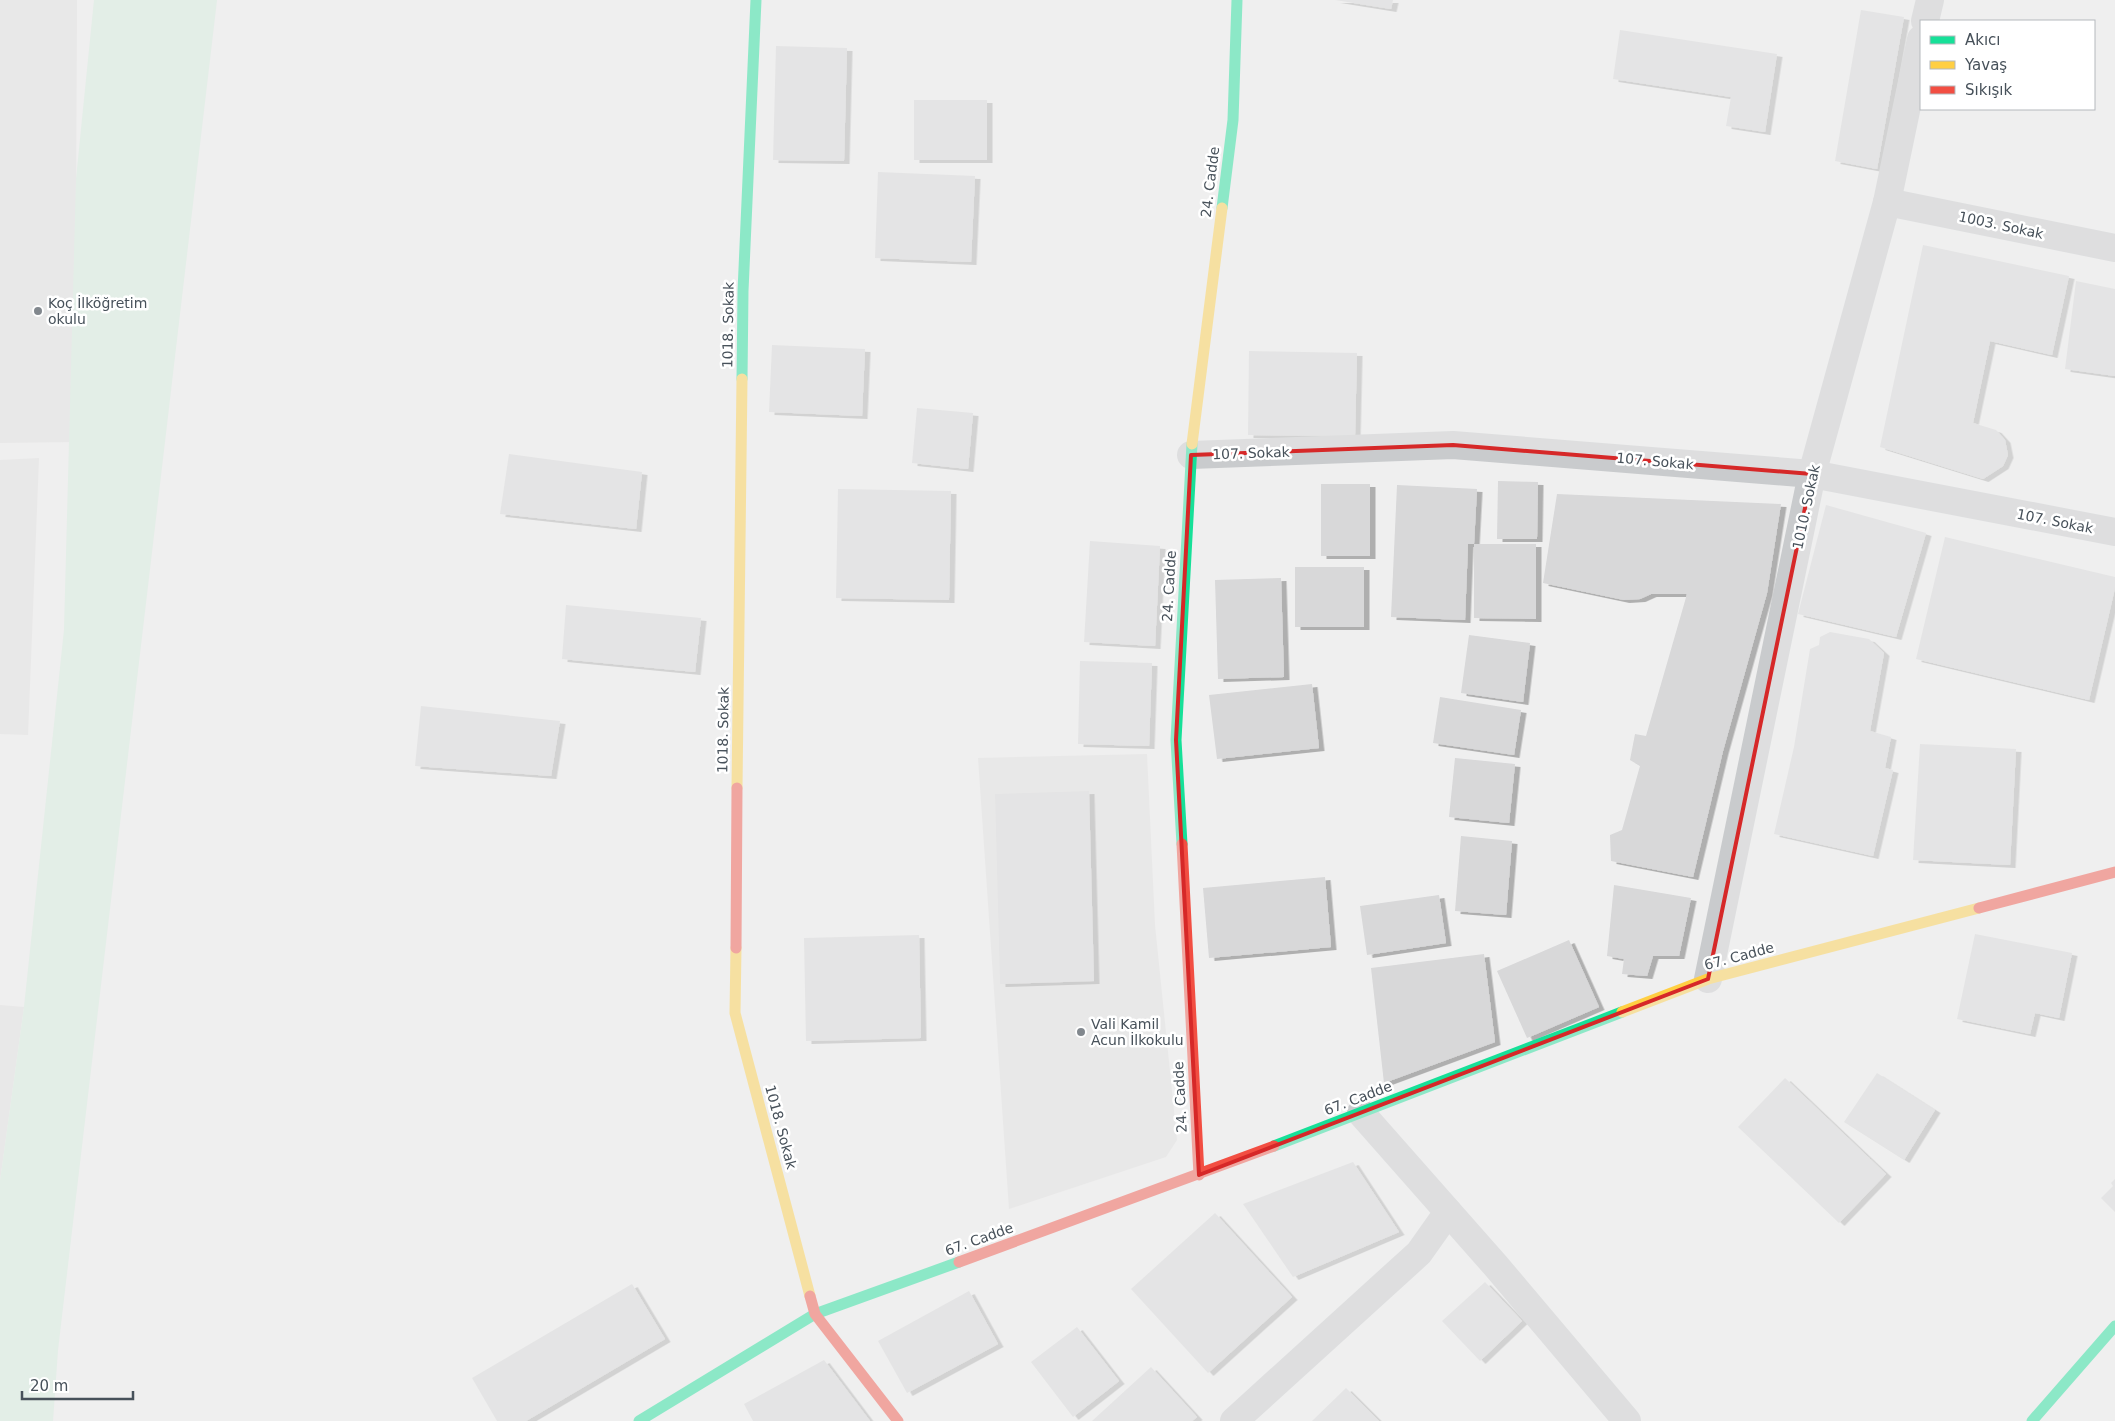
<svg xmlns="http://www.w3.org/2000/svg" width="2115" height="1421" viewBox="0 0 2115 1421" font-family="'DejaVu Sans',sans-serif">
	<defs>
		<filter id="shadow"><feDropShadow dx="5.5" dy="3" stdDeviation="0" flood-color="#0004"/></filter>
	</defs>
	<rect width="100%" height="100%" fill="#efefef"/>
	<!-- education -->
	<g fill="#e1e0e0">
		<polygon points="0,0 77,0 75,442 0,443"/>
		<polygon points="39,458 28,735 0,734 0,460"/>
		<polygon points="1147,754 1155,925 1177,1140 1166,1157 1009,1209 978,758"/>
		<polygon points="0,1005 24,1007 0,1181"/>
	</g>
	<!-- green -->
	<polygon fill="#d4eddd" points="94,0 217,0 58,1350 53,1421 0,1421 0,1181 24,1007 64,630 76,179"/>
	<!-- building -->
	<g fill="#d8d8d9" filter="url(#shadow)">
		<polygon points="1335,0 1393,0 1391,9"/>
		<polygon points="1861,10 1904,17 1877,169 1835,161"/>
		<polygon points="1620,30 1777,54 1765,132 1726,126 1731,97 1613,79"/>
		<polygon points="776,46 847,48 844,161 773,160"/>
		<rect x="914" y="100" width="73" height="60"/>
		<polygon points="878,172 975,176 971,262 875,258"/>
		<polygon points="1923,245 2069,276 2052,355 1990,341 1973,423 1996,430 2005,440 2008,455 2003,466 1983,479 1880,447"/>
		<polygon points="2076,281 2115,289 2115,376 2065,369"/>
		<polygon points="772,345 865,349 862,416 769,412"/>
		<polygon points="1249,351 1357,353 1355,436 1248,435"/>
		<polygon points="917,408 973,413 968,469 912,463"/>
		<polygon points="509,454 642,472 636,529 500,514"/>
		<polygon points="1498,481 1538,482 1537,539 1497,539"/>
		<rect x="1321" y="484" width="49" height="72"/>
		<polygon points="1397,485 1477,489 1474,544 1536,544 1536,619 1474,618 1474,544 1468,544 1465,620 1391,617"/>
		<polygon points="838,489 951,491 949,600 836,598"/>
		<polygon points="1557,494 1781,504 1767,593 1723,751 1693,877 1611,861 1610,835 1622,830 1640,766 1630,760 1635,734 1646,736 1687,594 1651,594 1640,599 1624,600 1543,583"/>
		<polygon points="1826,505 1926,533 1896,637 1798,614"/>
		<polygon points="1945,537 2115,577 2115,588 2089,700 1916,659"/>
		<polygon points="1090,541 1160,546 1155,646 1084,642"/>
		<rect x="1295" y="567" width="69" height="60"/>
		<polygon points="1281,578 1284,677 1218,679 1215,580"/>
		<polygon points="566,605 701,618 695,672 562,659"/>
		<polygon points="1830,632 1869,639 1884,653 1870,731 1891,737 1885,768 1893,770 1873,856 1774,834 1794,747 1810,649 1819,645 1820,637"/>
		<polygon points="1469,635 1530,643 1523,702 1461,693"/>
		<polygon points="1080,661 1152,663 1149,746 1078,744"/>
		<polygon points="1312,684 1319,748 1217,759 1209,695"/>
		<polygon points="1440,697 1521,710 1514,755 1433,743"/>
		<polygon points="421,706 560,721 551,776 415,766"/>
		<polygon points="1920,744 2016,749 2010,865 1913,860"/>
		<polygon points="1455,758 1515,764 1509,823 1449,817"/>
		<polygon points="1089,791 1094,981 1000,984 995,794"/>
		<polygon points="1461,836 1512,841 1506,915 1455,911"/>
		<polygon points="1325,877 1331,947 1209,958 1203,888"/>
		<polygon points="1614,885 1691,898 1679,956 1653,956 1647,976 1622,974 1624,959 1607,956"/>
		<polygon points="1439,895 1446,943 1367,955 1360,906"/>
		<polygon points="1975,934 2072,953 2059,1018 2035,1013 2030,1034 1957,1019"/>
		<polygon points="919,935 921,1038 806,1041 804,938"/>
		<polygon points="1569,940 1599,1007 1527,1038 1497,971"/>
		<polygon points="1484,954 1495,1042 1384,1083 1371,968"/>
		<polygon points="1877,1073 1935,1110 1904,1160 1844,1122"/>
		<polygon points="1785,1078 1886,1174 1839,1223 1738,1127"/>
		<polygon points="1353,1162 1399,1232 1293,1277 1243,1204"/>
		<polygon points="2115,1179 2115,1212 2101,1198 2113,1186 2111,1183"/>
		<polygon points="1215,1213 1292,1297 1208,1373 1131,1289"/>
		<polygon points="1485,1282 1522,1321 1480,1361 1442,1321"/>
		<polygon points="632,1284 665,1339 526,1421 497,1421 472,1378"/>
		<polygon points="969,1291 998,1344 907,1393 878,1341"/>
		<polygon points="1077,1327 1119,1381 1073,1417 1031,1362"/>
		<polygon points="824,1360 870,1421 753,1421 744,1404"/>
		<polygon points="1151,1367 1197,1417 1192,1421 1092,1421"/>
		<polygon points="1346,1388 1379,1421 1312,1421"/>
	</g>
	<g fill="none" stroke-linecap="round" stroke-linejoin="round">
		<!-- street -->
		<g stroke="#c9cbcd" stroke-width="28">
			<polyline points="1925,21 1930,0"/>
			<polyline points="1887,202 2115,248"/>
			<polyline points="1191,455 1453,445 1812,474 2115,532"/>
			<polyline points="1708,979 1812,474 1887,202 1921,39"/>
			<polyline points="1361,1113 1496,1266 1627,1421"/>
			<polyline points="1234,1421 1419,1253 1448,1212"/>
		</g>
		<!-- fast -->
		<g stroke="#16e098" stroke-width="11">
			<polyline points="1222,208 1233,120 1237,0"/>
			<polyline points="742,379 743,291 756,0"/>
			<polyline points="1182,844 1176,740 1192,444"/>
			<polyline points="1274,1146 1622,1012"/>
			<polyline points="639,1421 815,1314 959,1262"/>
			<polyline points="2032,1421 2115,1326"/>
		</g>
		<!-- slow -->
		<g stroke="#ffcf43" stroke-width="11">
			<polyline points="1192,444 1222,208"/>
			<polyline points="737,788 742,379"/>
			<polyline points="736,948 735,1013 810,1296"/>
			<polyline points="1622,1012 1708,979 1979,908"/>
		</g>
		<!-- jam -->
		<g stroke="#f24e42" stroke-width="11">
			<polyline points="1182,844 1199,1175"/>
			<polyline points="1979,908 2115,872"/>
			<polyline points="736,948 737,788"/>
			<polyline points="959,1262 1274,1146"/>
			<polyline points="810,1296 815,1314 898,1421"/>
		</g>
	</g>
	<!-- marked area -->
	<path d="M0 0H2115V1421H0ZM1453,445L1812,474L1708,979L1199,1175L1176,740L1191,455Z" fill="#efefef" fill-opacity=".55" fill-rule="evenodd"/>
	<path fill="none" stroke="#d62828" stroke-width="4" stroke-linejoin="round" d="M1453,445L1812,474L1708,979L1199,1175L1176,740L1191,455Z"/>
	<!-- markers -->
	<g fill="#82888e" stroke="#fff" stroke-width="2">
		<circle cx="38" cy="311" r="5"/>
		<circle cx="1081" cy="1032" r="5"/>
	</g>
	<g text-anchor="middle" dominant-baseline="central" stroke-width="5" stroke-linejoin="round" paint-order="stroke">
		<!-- street labels -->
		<g font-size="14" fill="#47515a" stroke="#fff">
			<text transform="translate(1210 182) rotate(-83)">24. Cadde</text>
			<text transform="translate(2001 225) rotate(12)">1003. Sokak</text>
			<text transform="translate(728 325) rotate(-89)">1018. Sokak</text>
			<text transform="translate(1251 453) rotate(-2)">107. Sokak</text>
			<text transform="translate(1655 461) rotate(5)">107. Sokak</text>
			<text transform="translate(1806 507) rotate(-78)">1010. Sokak</text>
			<text transform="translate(2055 521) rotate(11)">107. Sokak</text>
			<text transform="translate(1169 586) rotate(-87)">24. Cadde</text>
			<text transform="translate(723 730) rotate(-89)">1018. Sokak</text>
			<text transform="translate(1739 956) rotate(-15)">67. Cadde</text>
			<text transform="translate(1180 1097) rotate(-93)">24. Cadde</text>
			<text transform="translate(1358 1098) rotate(-21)">67. Cadde</text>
			<text transform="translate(781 1127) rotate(75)">1018. Sokak</text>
			<text transform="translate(979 1239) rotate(-20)">67. Cadde</text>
		</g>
		<!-- poi labels -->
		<g font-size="14" fill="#47515a" stroke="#fff" text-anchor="start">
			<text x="48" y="303">Koç İlköğretim<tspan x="48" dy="16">okulu</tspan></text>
			<text x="1091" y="1024">Vali Kamil<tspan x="1091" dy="16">Acun İlkokulu</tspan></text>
		</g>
	</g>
	<!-- legend -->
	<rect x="1920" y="20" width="175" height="90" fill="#ffffff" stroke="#b5b9bd"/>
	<rect x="1930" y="36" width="25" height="8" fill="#16e098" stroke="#b5b9bd"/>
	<text x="1965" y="45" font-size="15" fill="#47515a">Akıcı</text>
	<rect x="1930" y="61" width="25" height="8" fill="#ffcf43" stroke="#b5b9bd"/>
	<text x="1965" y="70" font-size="15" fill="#47515a">Yavaş</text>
	<rect x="1930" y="86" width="25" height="8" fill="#f24e42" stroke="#b5b9bd"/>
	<text x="1965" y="95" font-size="15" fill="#47515a">Sıkışık</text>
	<!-- scale -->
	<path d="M22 1391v8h111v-8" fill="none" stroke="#47515a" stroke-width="2.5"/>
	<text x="30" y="1391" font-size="15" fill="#47515a" stroke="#ffffff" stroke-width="4" paint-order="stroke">20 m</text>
</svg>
